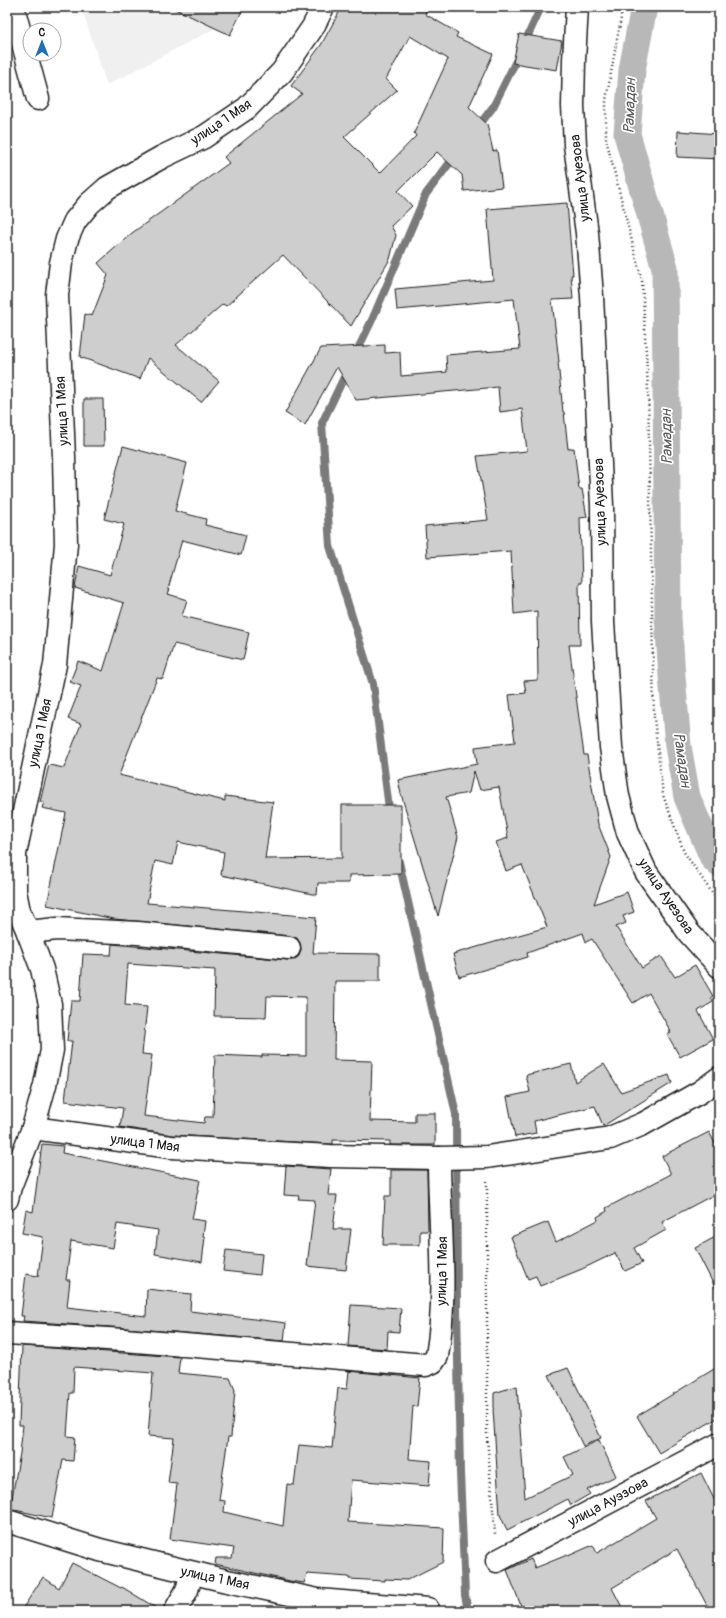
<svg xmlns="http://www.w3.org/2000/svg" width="726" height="1618" viewBox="0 0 726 1618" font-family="Pangolin,sans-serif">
	<rect width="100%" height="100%" fill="#fff"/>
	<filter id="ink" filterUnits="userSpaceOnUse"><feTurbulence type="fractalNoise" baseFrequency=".025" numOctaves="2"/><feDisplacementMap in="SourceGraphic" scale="8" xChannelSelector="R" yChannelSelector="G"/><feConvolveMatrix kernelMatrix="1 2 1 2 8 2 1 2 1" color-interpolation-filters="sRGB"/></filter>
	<g filter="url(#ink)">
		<!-- built -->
		<polygon fill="#f0f0f0" points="81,7 243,7 233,19 107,85"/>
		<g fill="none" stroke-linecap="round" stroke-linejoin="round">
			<!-- stream -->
			<g stroke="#7a7a7a" stroke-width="8">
				<polyline points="524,44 541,7"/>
				<polyline points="477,128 493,107 519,55"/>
				<polyline points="355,355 372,320 426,194 455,156"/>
				<polyline points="348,369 322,423 330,546 373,684 390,816"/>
				<polyline points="399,862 456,1114 457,1305 460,1472 465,1595 468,1611"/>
			</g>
			<!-- canal -->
			<polyline stroke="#b8b8b8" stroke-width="27" points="644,7 632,70 627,134 665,268 668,617 672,676 678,746 687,797 713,858 719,864"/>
		</g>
		<!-- building -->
		<g fill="#cecece" stroke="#1c1c1c" fill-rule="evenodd">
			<polygon points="171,7 244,7 230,35"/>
			<path d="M342,7H428L425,14L458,33L456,37L493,54L469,107L487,124L493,151L497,150L502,187L464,191L462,175L437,152L398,191L412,206L391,226L396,235L390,259L351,326L283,255L226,306L223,304L176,345L219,381L201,402L148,358L140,379L80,357L85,314L92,316L108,275L98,263L132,233L229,163L224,157L302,94L291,86L321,45ZM410,36L448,59L414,133L416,136L380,173L344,137L397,90L386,79Z"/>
			<polygon points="519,34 562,41 557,70 513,63"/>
			<polygon points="678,131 719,134 719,159 677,157"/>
			<polygon points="567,203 573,275 571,275 573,299 552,300 559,362 558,362 563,412 564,412 568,449 574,448 579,489 582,489 587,517 580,518 582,583 579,583 580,645 569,645 584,755 587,755 598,824 611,857 594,904 627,892 634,912 623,916 626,923 616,927 642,968 661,956 675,977 695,965 713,996 711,997 713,1002 698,1011 713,1039 680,1057 667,1034 671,1032 649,993 633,1003 592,939 586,942 583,933 527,953 528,957 459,977 453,954 547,927 522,865 506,871 496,842 508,838 499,787 480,790 474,771 469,793 446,797 458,837 438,916 401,794 398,780 477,764 475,747 515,742 509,695 526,693 524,681 538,680 537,611 514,614 511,551 427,557 425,526 488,520 477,456 527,451 522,409 500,412 498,387 356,400 337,367 305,425 285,413 321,348 385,345 385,353 400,352 401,376 447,372 446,355 520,349 514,299 397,310 395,289 493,280 487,209"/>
			<polygon points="84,399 103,399 104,446 84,446"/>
			<path d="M123,446L187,463L175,511L206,519L205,525L246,535L241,555L182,540L168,589H170L168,594L187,600L182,616L249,632L243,660L174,644L163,679L157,678L119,775L225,801V796L273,802L265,859L342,858V805H401V874L349,875V883H318L317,895L221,875L224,852L178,842L173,865L155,861L147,903L316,917L313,953L380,954V981H335L334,1060L372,1061L370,1121L415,1122V1113H435V1145H390V1141L333,1140V1144H330L172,1135L120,1127L123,1108L65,1101L72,1041H67L71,1001H80L83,954L111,955L112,944L288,960H294L299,956L301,949L300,943L297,938L290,936L114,919L47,905L66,813L42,808L44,802H40L49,765L64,768L81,724L68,719L81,686L70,682L78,661L103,671L124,603L75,588L79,566L110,575L124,524L104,519ZM128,964L215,970L214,1016L266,1017L267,996L306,997V1056L262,1055V1057L215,1055L213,1117H205L204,1123L144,1116L152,1055L142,1054L147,1007L125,1005Z"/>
			<polygon points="571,1064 575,1082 604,1064 621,1092 669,1075 672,1083 603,1126 595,1106 534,1121 536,1133 515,1137 507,1097 530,1092 526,1075"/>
			<polygon points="709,1132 719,1151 719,1192 662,1222 666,1230 634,1248 642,1263 625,1271 615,1253 582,1269 540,1286 536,1276 528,1279 511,1237 548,1222 556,1242 598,1220 597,1217 607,1211 606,1208 671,1174 662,1156"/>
			<polygon points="42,1144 63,1146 62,1153 200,1180 192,1219 205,1221 203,1236 205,1237 202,1262 155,1254 158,1230 117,1224 113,1248 71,1241 66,1280 70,1280 67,1307 146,1316 147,1289 191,1294 190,1311 286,1323 284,1341 125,1328 23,1321 24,1316 21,1316 26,1274 38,1276 43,1237 22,1233 26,1210 33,1212"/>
			<polygon points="286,1166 331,1169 328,1195 337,1195 333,1229 351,1229 346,1270 307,1266 315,1200 298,1199 299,1196 284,1195"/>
			<polygon points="391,1170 427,1170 428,1231 420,1231 420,1245 383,1245 385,1196 391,1196"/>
			<polygon points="719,1235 719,1295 695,1248"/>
			<polygon points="226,1250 262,1254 260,1275 223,1271"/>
			<polygon points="351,1305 401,1308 399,1332 388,1331 387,1349 348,1346"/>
			<polygon points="22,1346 180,1357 178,1373 230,1378 235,1390 231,1437 228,1437 219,1500 225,1501 224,1512 283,1526 287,1484 294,1485 299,1445 332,1448 338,1388 347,1389 349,1371 420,1378 417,1407 413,1406 409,1459 431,1461 429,1486 351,1480 348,1522 444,1528 443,1562 407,1580 385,1579 385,1581 349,1579 349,1577 307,1574 304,1583 290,1581 215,1564 216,1558 232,1558 234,1548 170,1539 177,1484 168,1483 174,1438 148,1436 153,1373 74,1367 73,1393 70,1393 67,1436 75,1437 73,1461 63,1460 52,1518 10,1509 20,1453 23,1425 19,1425"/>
			<polygon points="719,1366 719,1417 659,1453 637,1416"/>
			<polygon points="568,1368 601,1438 583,1446 549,1375"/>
			<polygon points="517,1386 525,1498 573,1475 564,1457 599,1440 616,1476 587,1490 590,1494 571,1505 568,1499 507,1530 500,1515 493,1409 494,1408 494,1393"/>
			<polygon points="701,1473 719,1509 719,1611 710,1611 677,1549 612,1588 624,1611 523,1611 507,1570 531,1559 535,1568 567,1555 568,1556 593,1545 597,1553 656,1518 646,1501"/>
			<polygon points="72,1563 121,1588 122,1587 161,1611 21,1611 43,1577 59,1588"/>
		</g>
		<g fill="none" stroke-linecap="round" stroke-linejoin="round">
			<!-- street casing -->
			<g stroke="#1c1c1c" stroke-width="25">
				<g id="street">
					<polyline points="13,7 38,99"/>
					<polyline points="577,7 574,60 573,106 575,145 587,233 592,296 602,506 603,622 611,747 618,796 628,833 646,872 689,933 719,966"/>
					<polyline points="28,932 57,929 138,933 289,948"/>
					<polyline points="33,1128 171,1147 330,1156 439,1158 487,1157 610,1138 643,1124 700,1092 719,1078"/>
					<polyline points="7,1199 10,1187 33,1128 45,1085 52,1050 50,1004 42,969 28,932 19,911 15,891 15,854 55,665 66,544 64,457 57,295 61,263 67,239 75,221 89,204 107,188 162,157 204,137 247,108 282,72 313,27 323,7"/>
					<path d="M7,1333L124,1340L426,1365L433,1362L437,1356C448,1290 439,1223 439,1158"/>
					<polyline points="7,1521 100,1550 227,1581 318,1600 428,1609"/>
					<polyline points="497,1561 719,1444"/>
					<polyline points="175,1611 187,1590 192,1573"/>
				</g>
			</g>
			<!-- path -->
			<g stroke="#1c1c1c" stroke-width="2.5" stroke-dasharray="1 3" stroke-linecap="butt">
				<polyline points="623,7 606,100 606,139 642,281 648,388 654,718 663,795 684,852 719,903"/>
				<polyline points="487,1181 487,1437 495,1534"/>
			</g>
			<!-- street -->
			<use href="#street" stroke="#fff" stroke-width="22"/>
		</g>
	</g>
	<g text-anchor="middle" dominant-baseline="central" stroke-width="3.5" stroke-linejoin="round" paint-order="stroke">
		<!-- street labels -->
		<g font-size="14" fill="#1c1c1c" stroke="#fff">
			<text transform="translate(221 122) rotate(-34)">улица 1 Мая</text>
			<text transform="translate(580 178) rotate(-97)">улица Ауезова</text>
			<text transform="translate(62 411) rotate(-93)">улица 1 Мая</text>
			<text transform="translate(600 502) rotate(-92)">улица Ауезова</text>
			<text transform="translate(40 733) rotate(-78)">улица 1 Мая</text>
			<text transform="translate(666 896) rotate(56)">улица Ауезова</text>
			<text transform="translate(145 1143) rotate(7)">улица 1 Мая</text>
			<text transform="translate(442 1271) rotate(-89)">улица 1 Мая</text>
			<text transform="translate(608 1502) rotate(-28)">улица Ауэзова</text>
			<text transform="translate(215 1578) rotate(12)">улица 1 Мая</text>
		</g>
		<!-- water labels -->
		<g font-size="15" font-style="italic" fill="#5a5a5a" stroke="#fff">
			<text transform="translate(630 106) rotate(-88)">Рамадан</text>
			<text transform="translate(667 437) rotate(-91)">Рамадан</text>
			<text transform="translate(682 760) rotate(82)">Рамадан</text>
		</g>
	</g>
	<!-- margin -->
	<rect width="726" height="1618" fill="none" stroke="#fff" stroke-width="24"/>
	<rect x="12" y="12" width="702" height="1594" fill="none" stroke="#1c1c1c" stroke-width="1.5" filter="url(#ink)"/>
	<!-- north arrow -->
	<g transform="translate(42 42)"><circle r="19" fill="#ffffff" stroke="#a4a4a4"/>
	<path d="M0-3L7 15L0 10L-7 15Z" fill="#1f6fb2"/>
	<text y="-6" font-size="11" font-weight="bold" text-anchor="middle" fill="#1c1c1c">С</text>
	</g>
</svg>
